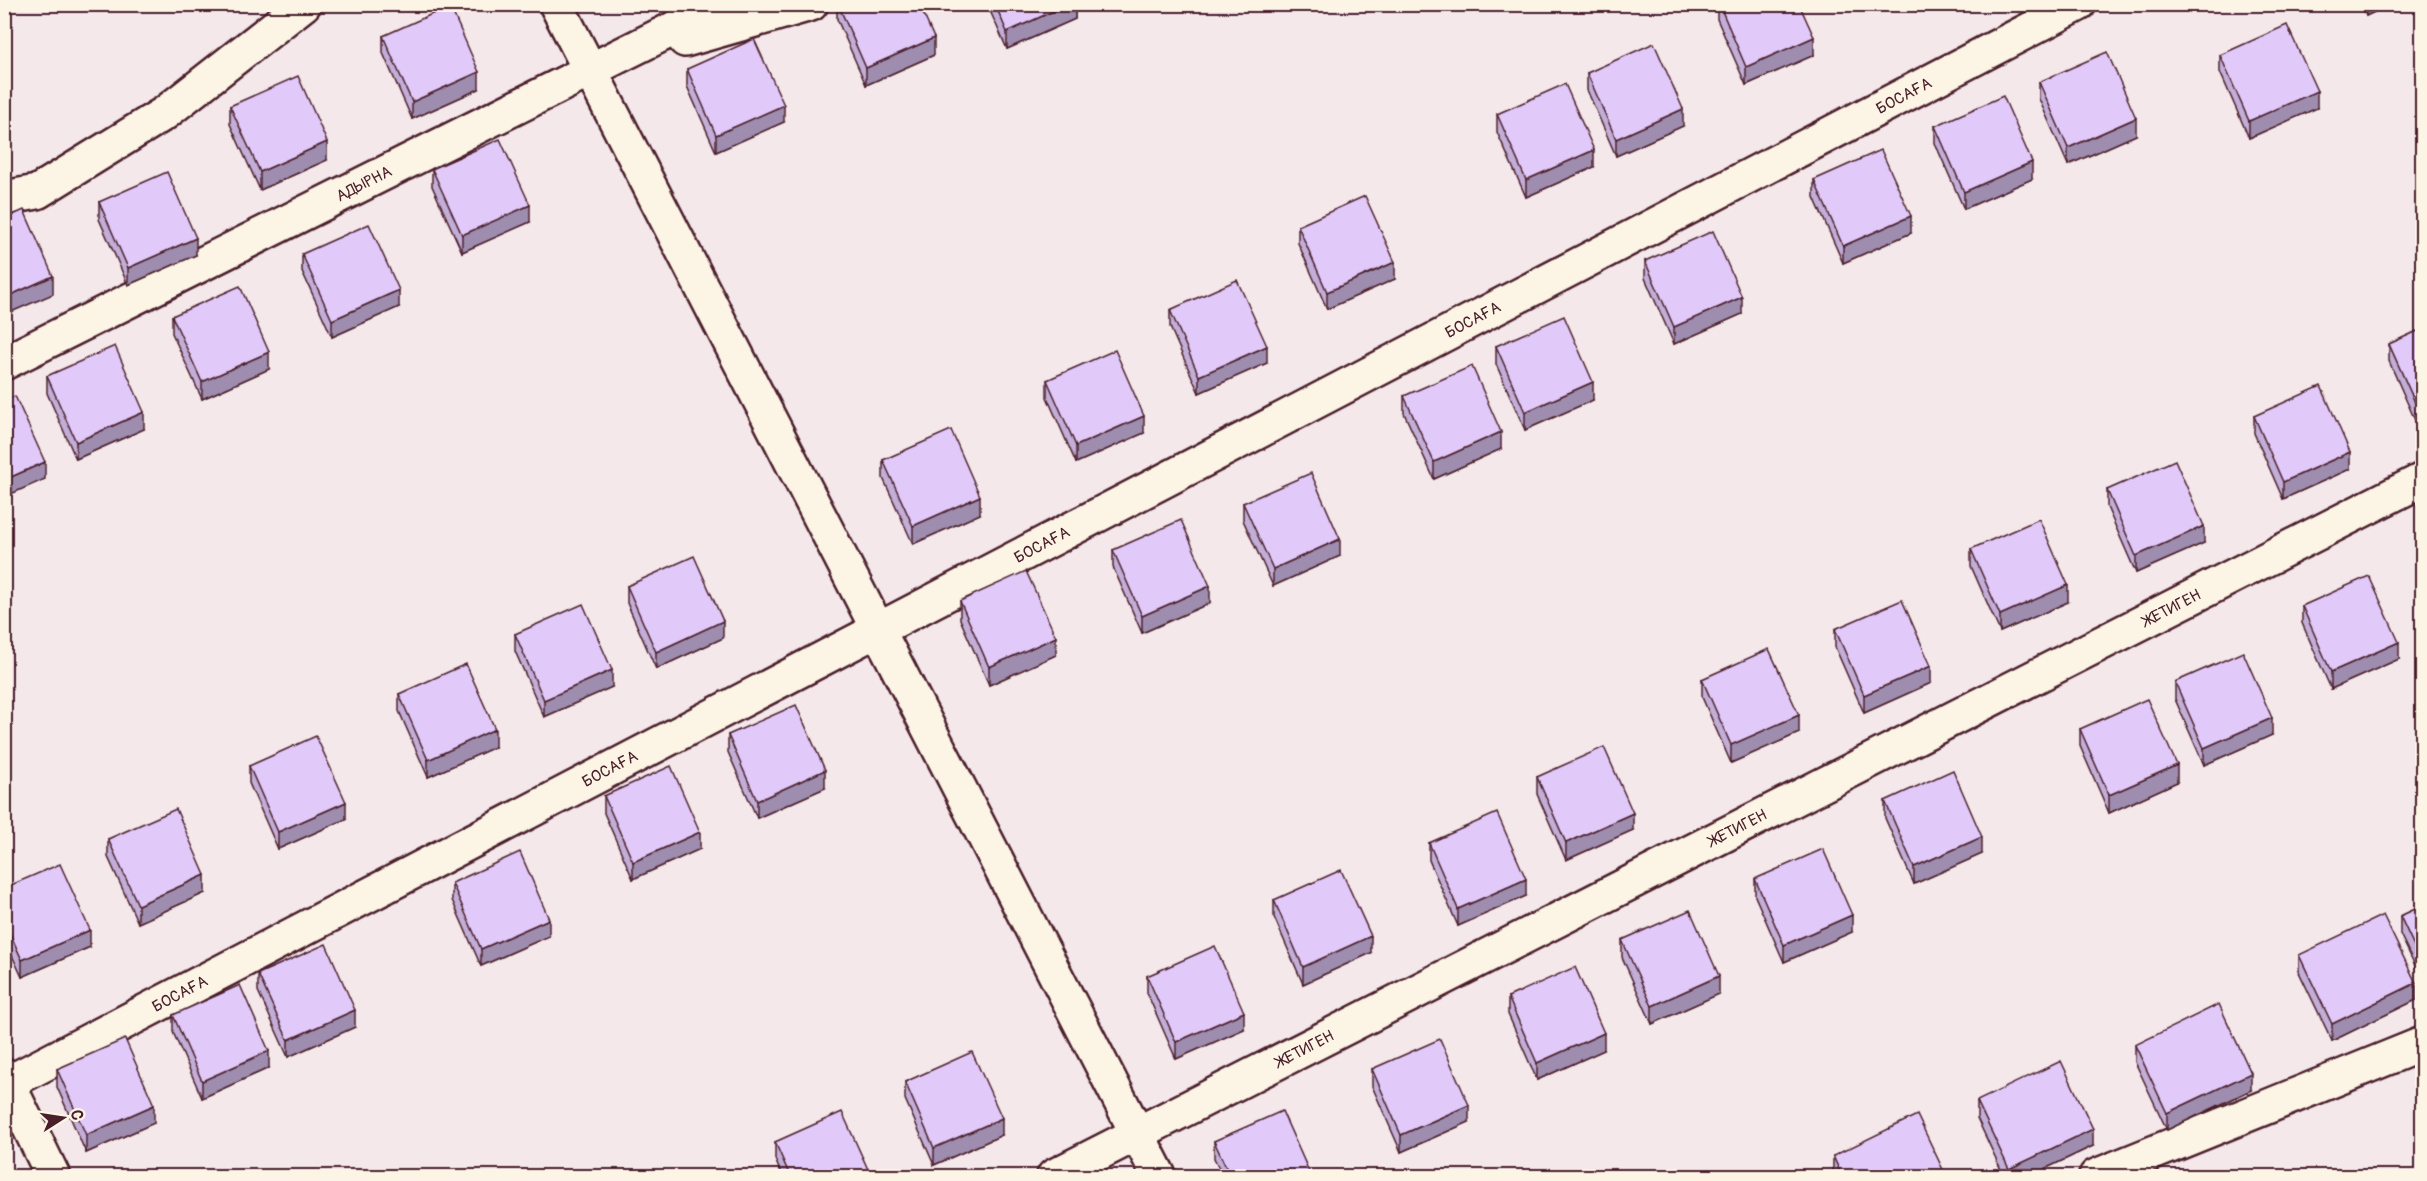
<svg xmlns="http://www.w3.org/2000/svg" width="2427" height="1181" viewBox="0 0 2427 1181" font-family="Pangolin,sans-serif">
	<rect width="100%" height="100%" fill="#f4e8eb"/>
	<filter id="ink" filterUnits="userSpaceOnUse"><feTurbulence type="fractalNoise" baseFrequency=".0167" numOctaves="2"/><feDisplacementMap in="SourceGraphic" scale="12" xChannelSelector="R" yChannelSelector="G"/><feConvolveMatrix kernelMatrix="1 2 1 2 8 2 1 2 1" color-interpolation-filters="sRGB"/></filter>
	<g filter="url(#ink)">
		<g fill="none" stroke-linecap="round" stroke-linejoin="round">
			<!-- minor casing -->
			<g stroke="#4a1f2b" stroke-width="38">
				<g id="minor">
					<polyline points="556,4 1159,1176"/>
					<polyline points="685,40 811,4"/>
					<polyline points="4,198 37,192 165,113 304,4"/>
					<polyline points="4,363 723,4"/>
					<polyline points="4,1075 53,1176"/>
					<polyline points="4,1085 2079,4"/>
					<polyline points="1054,1176 2422,480"/>
					<polyline points="2096,1176 2422,1044"/>
				</g>
			</g>
			<!-- minor -->
			<use href="#minor" stroke="#fcf5e5" stroke-width="33"/>
		</g>
		<!-- wall -->
		<g fill="#c2aed7" stroke="#4a1f2b" stroke-width="1.5">
			<polygon points="837,4 919,4 934,55 866,85 837,19"/>
			<polygon points="987,4 1075,4 1075,19 1007,49"/>
			<polygon points="1717,4 1799,4 1814,55 1746,85 1717,19"/>
			<polygon points="2361,4 2391,4 2366,16"/>
			<polygon points="383,36 479,89 412,119 383,53"/>
			<polygon points="2220,55 2317,108 2249,138 2220,72"/>
			<polygon points="687,69 784,122 716,152 687,86"/>
			<polygon points="1587,73 1683,126 1616,156 1587,90"/>
			<polygon points="2039,82 2136,135 2068,165 2039,99"/>
			<polygon points="230,106 327,160 260,190 230,124"/>
			<polygon points="1497,114 1594,167 1526,197 1497,132"/>
			<polygon points="1935,126 2032,179 1964,209 1935,143"/>
			<polygon points="432,169 530,222 462,252 432,186"/>
			<polygon points="1814,180 1911,233 1843,263 1814,197"/>
			<polygon points="99,202 196,255 128,285 99,219"/>
			<polygon points="1298,226 1395,279 1327,309 1298,243"/>
			<polygon points="302,254 399,307 332,337 302,271"/>
			<polygon points="1645,261 1742,314 1674,344 1645,278"/>
			<polygon points="1170,310 1267,363 1199,393 1170,327"/>
			<polygon points="172,316 269,369 202,399 172,333"/>
			<polygon points="2422,329 2418,427 2389,361 2389,344"/>
			<polygon points="1496,346 1593,400 1525,430 1496,364"/>
			<polygon points="47,376 144,429 76,459 47,393"/>
			<polygon points="1047,380 1144,433 1076,463 1047,397"/>
			<polygon points="1404,396 1501,449 1434,479 1404,413"/>
			<polygon points="2254,416 2350,469 2283,499 2254,433"/>
			<polygon points="883,460 980,514 913,544 883,478"/>
			<polygon points="2107,490 2204,543 2136,573 2107,507"/>
			<polygon points="1243,503 1340,556 1273,586 1243,520"/>
			<polygon points="1971,549 2068,602 2000,632 1971,566"/>
			<polygon points="1113,550 1210,603 1142,633 1113,567"/>
			<polygon points="627,586 723,638 656,669 627,603"/>
			<polygon points="960,601 1056,655 989,685 960,619"/>
			<polygon points="2302,606 2399,659 2331,689 2302,623"/>
			<polygon points="1835,629 1931,683 1864,713 1835,647"/>
			<polygon points="515,634 612,687 544,717 515,651"/>
			<polygon points="1702,679 1799,733 1731,763 1702,697"/>
			<polygon points="2175,682 2272,735 2204,765 2175,699"/>
			<polygon points="399,694 495,747 428,777 399,711"/>
			<polygon points="2080,729 2177,782 2109,813 2080,746"/>
			<polygon points="728,735 825,788 757,818 728,752"/>
			<polygon points="249,766 346,819 278,849 249,783"/>
			<polygon points="1537,777 1633,830 1566,860 1537,794"/>
			<polygon points="604,796 700,849 633,879 604,813"/>
			<polygon points="1885,801 1982,854 1914,884 1885,818"/>
			<polygon points="108,839 205,893 138,923 108,857"/>
			<polygon points="1429,843 1526,896 1458,926 1429,860"/>
			<polygon points="1755,879 1852,932 1784,962 1755,896"/>
			<polygon points="452,883 549,936 481,966 452,900"/>
			<polygon points="4,888 90,947 22,977 4,938"/>
			<polygon points="1274,900 1371,953 1303,984 1274,917"/>
			<polygon points="2422,906 2422,980 2400,934 2400,916"/>
			<polygon points="1622,940 1719,994 1652,1024 1622,957"/>
			<polygon points="2299,955 2416,1000 2332,1041 2299,972"/>
			<polygon points="258,974 355,1027 288,1057 258,991"/>
			<polygon points="1147,976 1244,1029 1176,1059 1147,993"/>
			<polygon points="1508,997 1604,1050 1537,1080 1508,1014"/>
			<polygon points="173,1015 269,1068 202,1098 173,1032"/>
			<polygon points="2135,1045 2251,1090 2167,1130 2135,1062"/>
			<polygon points="57,1069 154,1123 86,1153 57,1087"/>
			<polygon points="1372,1069 1469,1122 1401,1152 1372,1086"/>
			<polygon points="905,1082 1002,1135 934,1165 905,1099"/>
			<polygon points="1977,1101 2093,1146 2030,1176 2004,1176 1977,1118"/>
			<polygon points="1214,1141 1311,1176 1223,1176 1214,1158"/>
			<polygon points="775,1142 871,1176 782,1176 775,1159"/>
			<polygon points="1833,1156 1946,1176 1834,1176 1833,1173"/>
		</g>
		<!-- shaded-wall -->
		<g fill="#9e8daf" stroke="#4a1f2b" stroke-width="1.5">
			<polygon points="1069,4 1075,4 1075,19 1007,49 1007,32"/>
			<polygon points="1869,4 1879,4 1869,9"/>
			<polygon points="2366,4 2391,4 2366,16"/>
			<polygon points="1814,37 1814,55 1746,85 1746,67"/>
			<polygon points="934,38 934,55 866,85 866,68"/>
			<polygon points="479,72 479,89 412,119 412,102"/>
			<polygon points="2317,91 2317,108 2249,138 2249,121"/>
			<polygon points="784,105 784,122 716,152 716,135"/>
			<polygon points="1683,109 1683,126 1616,156 1616,139"/>
			<polygon points="2136,118 2136,135 2068,165 2068,148"/>
			<polygon points="327,142 327,160 260,190 260,172"/>
			<polygon points="1594,150 1594,167 1526,197 1526,180"/>
			<polygon points="2032,162 2032,179 1964,209 1964,192"/>
			<polygon points="530,205 530,222 462,252 462,235"/>
			<polygon points="1911,216 1911,233 1843,263 1843,246"/>
			<polygon points="196,238 196,255 128,285 128,268"/>
			<polygon points="1395,262 1395,279 1327,309 1327,292"/>
			<polygon points="53,276 53,294 4,315 4,298"/>
			<polygon points="399,290 399,307 332,337 332,320"/>
			<polygon points="1742,297 1742,314 1674,344 1674,327"/>
			<polygon points="1267,346 1267,363 1199,393 1199,376"/>
			<polygon points="269,352 269,369 202,399 202,382"/>
			<polygon points="1593,382 1593,400 1525,430 1525,412"/>
			<polygon points="2422,408 2422,425 2418,427 2418,409"/>
			<polygon points="144,412 144,429 76,459 76,442"/>
			<polygon points="1144,416 1144,433 1076,463 1076,446"/>
			<polygon points="1501,432 1501,449 1434,479 1434,462"/>
			<polygon points="2350,452 2350,469 2283,499 2283,482"/>
			<polygon points="45,462 45,479 4,497 4,480"/>
			<polygon points="980,496 980,514 913,544 913,526"/>
			<polygon points="2204,526 2204,543 2136,573 2136,556"/>
			<polygon points="1340,539 1340,556 1273,586 1273,569"/>
			<polygon points="2068,585 2068,602 2000,632 2000,615"/>
			<polygon points="1210,586 1210,603 1142,633 1142,616"/>
			<polygon points="723,621 723,638 656,669 656,652"/>
			<polygon points="1056,637 1056,655 989,685 989,667"/>
			<polygon points="2399,642 2399,659 2331,689 2331,672"/>
			<polygon points="1931,666 1931,683 1864,713 1864,695"/>
			<polygon points="612,670 612,687 544,717 544,700"/>
			<polygon points="1799,715 1799,733 1731,763 1731,745"/>
			<polygon points="2272,718 2272,735 2204,765 2204,748"/>
			<polygon points="495,729 495,747 428,777 428,760"/>
			<polygon points="2177,765 2177,782 2109,813 2109,795"/>
			<polygon points="825,770 825,788 757,818 757,801"/>
			<polygon points="346,802 346,819 278,849 278,832"/>
			<polygon points="1633,813 1633,830 1566,860 1566,843"/>
			<polygon points="700,832 700,849 633,879 633,862"/>
			<polygon points="1982,837 1982,854 1914,884 1914,867"/>
			<polygon points="205,875 205,893 138,923 138,905"/>
			<polygon points="1526,879 1526,896 1458,926 1458,909"/>
			<polygon points="1852,915 1852,932 1784,962 1784,945"/>
			<polygon points="549,919 549,936 481,966 481,949"/>
			<polygon points="90,930 90,947 22,977 22,960"/>
			<polygon points="1371,936 1371,953 1303,984 1303,967"/>
			<polygon points="1719,976 1719,994 1652,1024 1652,1006"/>
			<polygon points="2416,983 2416,1000 2332,1041 2332,1024"/>
			<polygon points="355,1010 355,1027 288,1057 288,1040"/>
			<polygon points="1244,1012 1244,1029 1176,1059 1176,1042"/>
			<polygon points="1604,1033 1604,1050 1537,1080 1537,1063"/>
			<polygon points="269,1051 269,1068 202,1098 202,1081"/>
			<polygon points="2251,1073 2251,1090 2167,1130 2167,1113"/>
			<polygon points="154,1105 154,1123 86,1153 86,1135"/>
			<polygon points="1469,1105 1469,1122 1401,1152 1401,1135"/>
			<polygon points="1002,1118 1002,1135 934,1165 934,1148"/>
			<polygon points="2093,1129 2093,1146 2030,1176 2009,1176 2009,1169"/>
		</g>
		<!-- building -->
		<g fill="#e1cafa" stroke="#4a1f2b" stroke-width="1.5">
			<polygon points="838,4 919,4 934,38 866,68"/>
			<polygon points="995,4 1069,4 1007,32"/>
			<polygon points="1719,4 1799,4 1814,37 1746,67"/>
			<polygon points="450,6 479,72 412,102 383,36"/>
			<polygon points="2287,25 2317,91 2249,121 2220,55"/>
			<polygon points="754,39 784,105 716,135 687,69"/>
			<polygon points="1654,43 1683,109 1616,139 1587,73"/>
			<polygon points="2107,52 2136,118 2068,148 2039,82"/>
			<polygon points="298,76 327,142 260,172 230,106"/>
			<polygon points="1565,84 1594,150 1526,180 1497,114"/>
			<polygon points="2003,96 2032,162 1964,192 1935,126"/>
			<polygon points="500,139 530,205 462,235 432,169"/>
			<polygon points="1881,150 1911,216 1843,246 1814,180"/>
			<polygon points="167,172 196,238 128,268 99,202"/>
			<polygon points="1365,196 1395,262 1327,292 1298,226"/>
			<polygon points="24,210 53,276 4,298 4,219"/>
			<polygon points="369,224 399,290 332,320 302,254"/>
			<polygon points="1713,231 1742,297 1674,327 1645,261"/>
			<polygon points="1237,280 1267,346 1199,376 1170,310"/>
			<polygon points="240,286 269,352 202,382 172,316"/>
			<polygon points="1564,316 1593,382 1525,412 1496,346"/>
			<polygon points="2422,329 2422,408 2418,409 2389,344"/>
			<polygon points="115,346 144,412 76,442 47,376"/>
			<polygon points="1115,350 1144,416 1076,446 1047,380"/>
			<polygon points="1472,366 1501,432 1434,462 1404,396"/>
			<polygon points="2321,386 2350,452 2283,482 2254,416"/>
			<polygon points="15,396 45,462 4,480 4,401"/>
			<polygon points="951,430 980,496 913,526 883,460"/>
			<polygon points="2175,460 2204,526 2136,556 2107,490"/>
			<polygon points="1311,473 1340,539 1273,569 1243,503"/>
			<polygon points="2039,519 2068,585 2000,615 1971,549"/>
			<polygon points="1181,520 1210,586 1142,616 1113,550"/>
			<polygon points="694,556 723,621 656,652 627,586"/>
			<polygon points="1026,571 1056,637 989,667 960,601"/>
			<polygon points="2369,576 2399,642 2331,672 2302,606"/>
			<polygon points="1902,600 1931,666 1864,695 1835,629"/>
			<polygon points="583,604 612,670 544,700 515,634"/>
			<polygon points="1769,649 1799,715 1731,745 1702,679"/>
			<polygon points="2243,652 2272,718 2204,748 2175,682"/>
			<polygon points="466,664 495,729 428,760 399,694"/>
			<polygon points="2147,699 2177,765 2109,795 2080,729"/>
			<polygon points="796,705 825,770 757,801 728,735"/>
			<polygon points="316,736 346,802 278,832 249,766"/>
			<polygon points="1604,747 1633,813 1566,843 1537,777"/>
			<polygon points="671,766 700,832 633,862 604,796"/>
			<polygon points="1953,770 1982,837 1914,867 1885,801"/>
			<polygon points="176,809 205,875 138,905 108,839"/>
			<polygon points="1497,813 1526,879 1458,909 1429,843"/>
			<polygon points="1823,849 1852,915 1784,945 1755,879"/>
			<polygon points="520,852 549,919 481,949 452,883"/>
			<polygon points="60,864 90,930 22,960 4,920 4,888"/>
			<polygon points="1341,870 1371,936 1303,967 1274,900"/>
			<polygon points="2422,906 2422,963 2400,916"/>
			<polygon points="1690,910 1719,976 1652,1006 1622,940"/>
			<polygon points="2383,915 2416,983 2332,1024 2299,955"/>
			<polygon points="326,944 355,1010 288,1040 258,974"/>
			<polygon points="1215,946 1244,1012 1176,1042 1147,976"/>
			<polygon points="1575,967 1604,1033 1537,1063 1508,997"/>
			<polygon points="240,985 269,1051 202,1081 173,1015"/>
			<polygon points="2219,1004 2251,1073 2167,1113 2135,1045"/>
			<polygon points="125,1039 154,1105 86,1135 57,1069"/>
			<polygon points="1440,1039 1469,1105 1401,1135 1372,1069"/>
			<polygon points="972,1052 1002,1118 934,1148 905,1082"/>
			<polygon points="2061,1061 2093,1129 2009,1169 1977,1101"/>
			<polygon points="1282,1111 1311,1176 1230,1176 1214,1141"/>
			<polygon points="842,1112 871,1176 790,1176 775,1142"/>
			<polygon points="1917,1115 1946,1176 1842,1176 1833,1156"/>
		</g>
	</g>
	<g text-anchor="middle" dominant-baseline="central" stroke-width="6" stroke-linejoin="round" paint-order="stroke">
		<!-- street labels -->
		<g font-size="16" fill="#4a1f2b" stroke="#fcf5e5">
			<text transform="translate(1904 96) rotate(-28)">БОСАҒА</text>
			<text transform="translate(364 184) rotate(-27)">АДЫРНА</text>
			<text transform="translate(1473 320) rotate(-28)">БОСАҒА</text>
			<text transform="translate(1042 545) rotate(-28)">БОСАҒА</text>
			<text transform="translate(2172 608) rotate(-27)">ЖЕТИГЕН</text>
			<text transform="translate(610 769) rotate(-28)">БОСАҒА</text>
			<text transform="translate(1738 828) rotate(-27)">ЖЕТИГЕН</text>
			<text transform="translate(180 994) rotate(-28)">БОСАҒА</text>
			<text transform="translate(1305 1049) rotate(-27)">ЖЕТИГЕН</text>
		</g>
	</g>
	<!-- margin -->
	<rect width="2427" height="1181" fill="none" stroke="#fcf5e5" stroke-width="24"/>
	<rect x="12" y="12" width="2403" height="1157" fill="none" stroke="#4a1f2b" stroke-width="2" filter="url(#ink)"/>
	<!-- north arrow -->
	<g transform="translate(63 1118) rotate(78)" stroke="#fcf5e5" stroke-width="4.5" paint-order="stroke">
	<path d="M0-4.5L10 22L0 15L-10 22Z" fill="#4a1f2b"/>
	<text y="-9" font-size="16" font-weight="bold" text-anchor="middle" fill="#4a1f2b">С</text>
	</g>
</svg>
